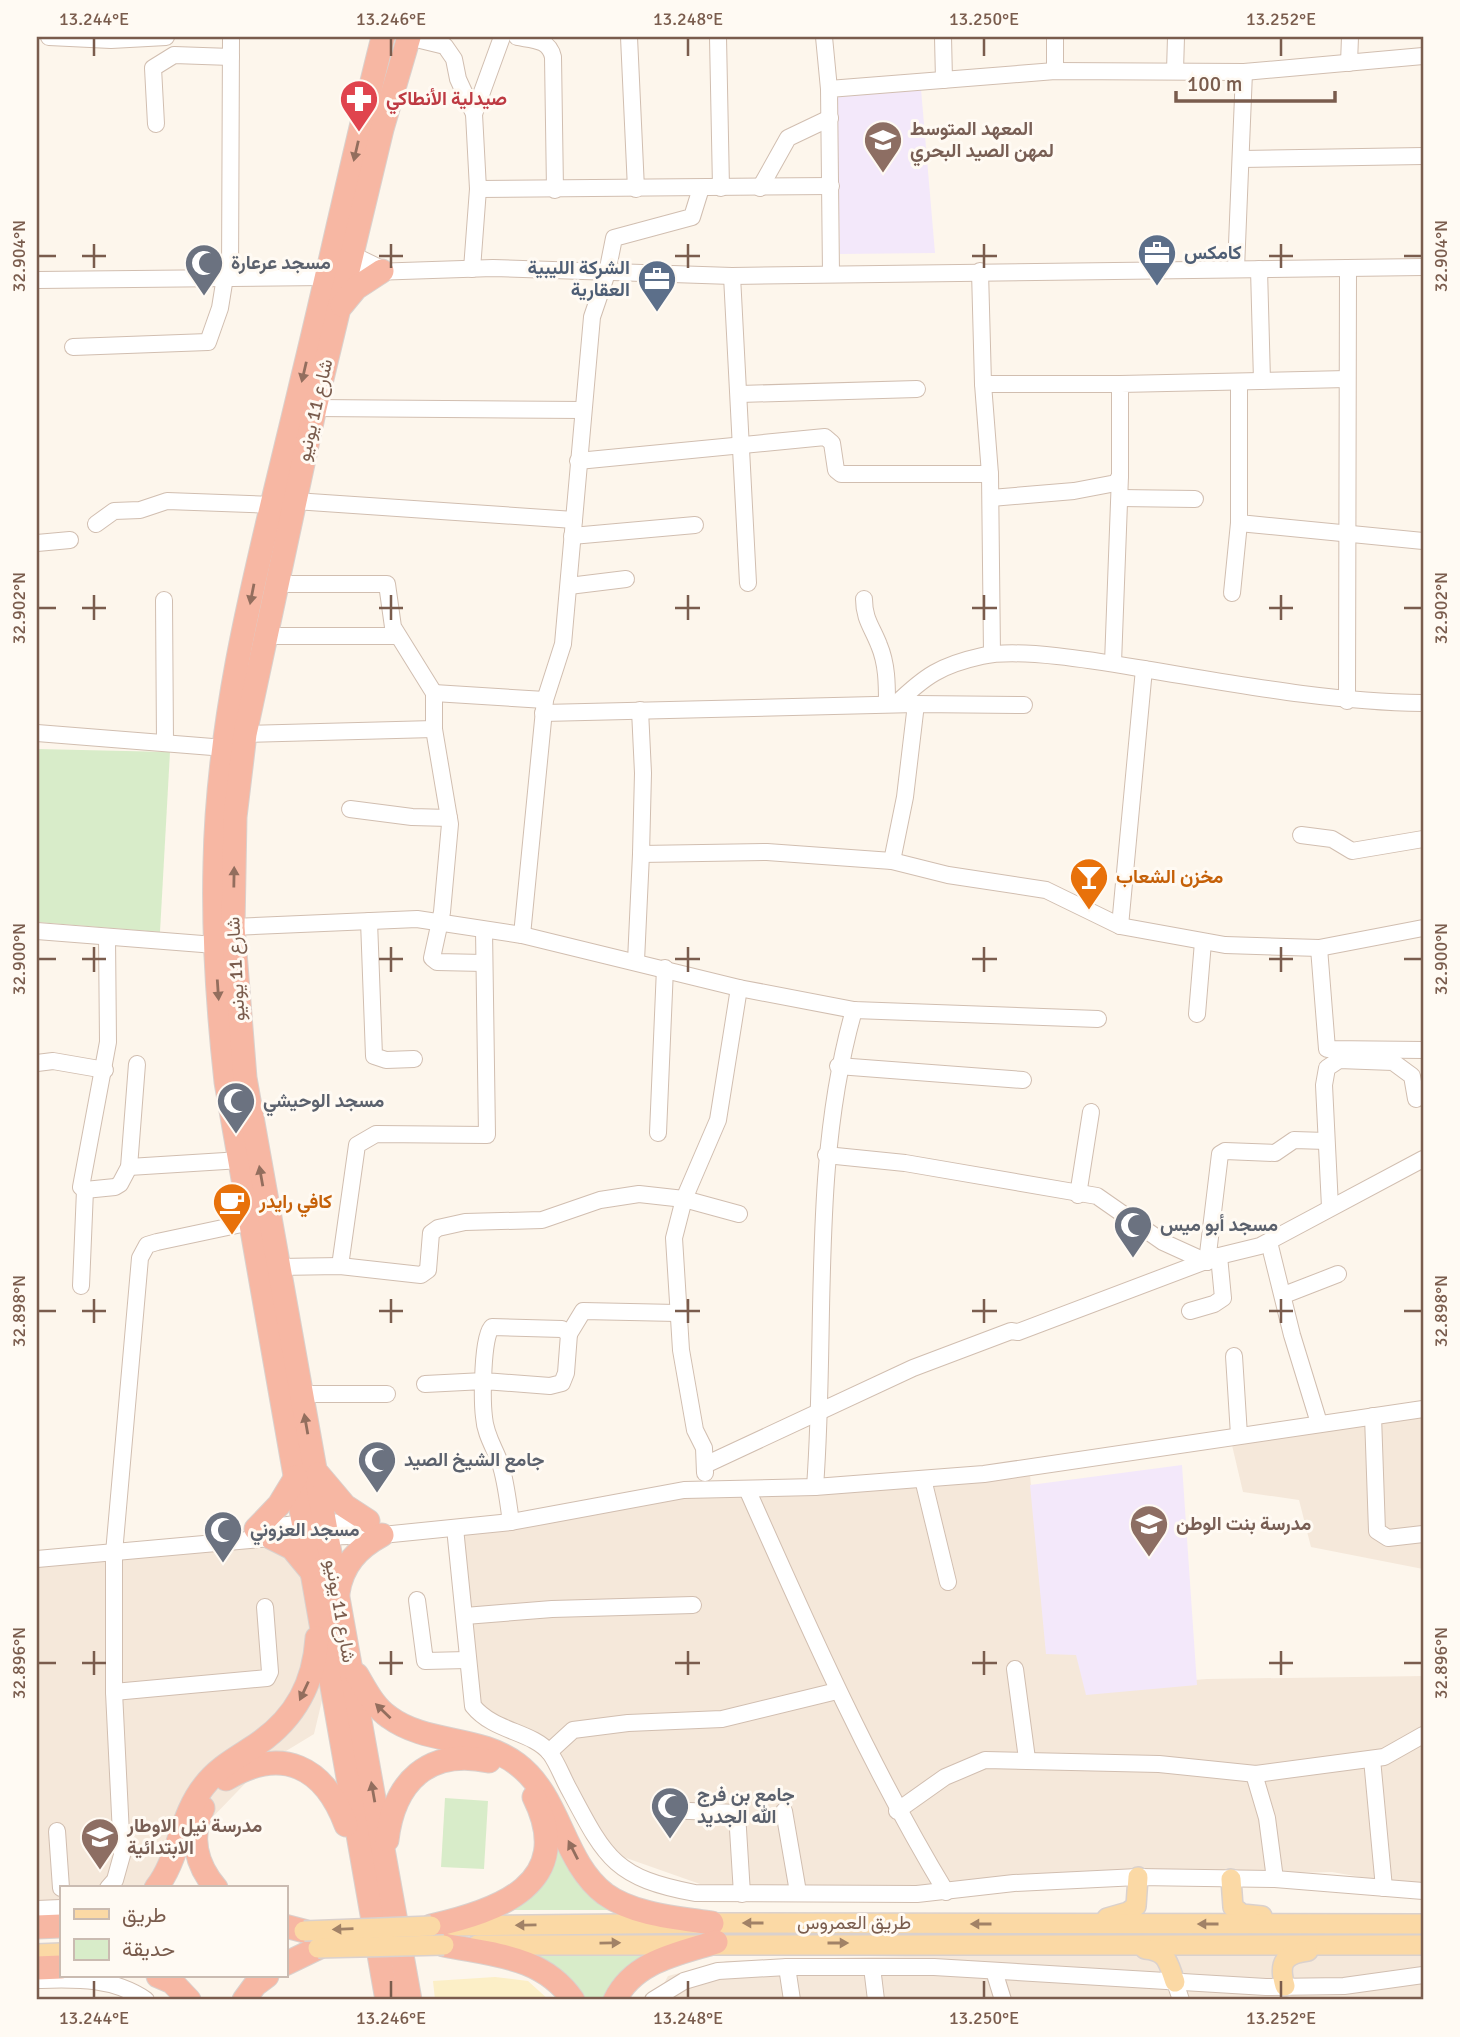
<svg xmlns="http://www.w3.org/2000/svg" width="1460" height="2037" viewBox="0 0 1460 2037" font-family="Signika,Vazirmatn,sans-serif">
	<rect width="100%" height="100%" fill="#fdf6ec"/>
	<!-- residential -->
	<g fill="#f5e8da">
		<polygon points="1423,1405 1423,1569 1311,1547 1299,1500 1243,1492 1231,1441"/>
		<polygon points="1029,1464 1046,1647 1080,1649 1087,1688 1207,1679 1423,1676 1423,1888 1332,1872 1025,1879 920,1891 700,1884 612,1853 572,1776 473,1701 462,1524 681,1489"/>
		<polygon points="318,1536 325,1688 314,1734 263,1765 149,1883 138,1888 61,1888 61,1913 37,1914 37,1563"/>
		<polygon points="1153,1942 1423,1945 1423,2000 655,2000 668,1976 727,1961 942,1955"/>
	</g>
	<!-- education -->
	<g fill="#f3e8fa">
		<polygon points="921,89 935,253 840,254 836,96"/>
		<polygon points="1182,1465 1197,1685 1086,1695 1076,1655 1046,1654 1030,1485"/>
	</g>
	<!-- green -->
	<g fill="#d8ecc9">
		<polygon points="37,749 170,752 160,932 37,922"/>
		<polygon points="445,1798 488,1801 484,1869 441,1867"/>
		<polygon points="550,1817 629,1910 505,1910 531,1891"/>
		<path d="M667,1951L611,2000H583C572,1975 555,1965 532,1952Z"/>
	</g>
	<!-- sand -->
	<polygon fill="#fcefc7" points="495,1977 528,1981 549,2000 435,2000 433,1981"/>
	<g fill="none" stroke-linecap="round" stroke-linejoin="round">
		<!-- minor casing -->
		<g stroke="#d1beb0" stroke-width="18">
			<g id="minor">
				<polyline points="49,37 111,40 166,37"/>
				<polyline points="408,37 445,46 454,59 458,79 474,114 478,189 831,186"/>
				<path d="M517,37C533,40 549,39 553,57L555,190"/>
				<polyline points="629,37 636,189"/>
				<polyline points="718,37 721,188"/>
				<polyline points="824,37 829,89"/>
				<polyline points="943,37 944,80"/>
				<polyline points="1055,37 1055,71"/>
				<polyline points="1349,63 1350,37"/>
				<polyline points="1175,71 1176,37"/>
				<polyline points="474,114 502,37"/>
				<polyline points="156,124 153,68 174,55 231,57"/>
				<polyline points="1242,159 1423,156"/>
				<polyline points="760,188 788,138 830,118"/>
				<polyline points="353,255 384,270"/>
				<polyline points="349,269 372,272 493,268 732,276 1423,267"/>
				<polyline points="472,269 478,189"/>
				<polyline points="1236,269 1244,72"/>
				<polyline points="1259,269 1262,381"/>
				<polyline points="980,271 983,384 990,474 992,654"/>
				<polyline points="831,274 829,89 1055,71 1244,72 1423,56"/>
				<polyline points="230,276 231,37"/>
				<polyline points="732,276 748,583"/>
				<polyline points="37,280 327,277"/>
				<polyline points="73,347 208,342 220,308 225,277"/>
				<polyline points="1239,382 1239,523 1423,541"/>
				<polyline points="983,384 1120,384"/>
				<polyline points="740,394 917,389"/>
				<polyline points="315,408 583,410"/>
				<polyline points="578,461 825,437 832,443 836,470 841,474 990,474"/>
				<polyline points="991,498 1074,491 1116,483 1120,476 1120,384 1347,379"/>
				<polyline points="1120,498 1195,499"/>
				<polyline points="295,501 574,520"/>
				<polyline points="96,524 114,511 140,510 167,501 273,505"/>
				<polyline points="572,536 695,525"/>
				<polyline points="37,543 70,540"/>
				<polyline points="276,584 387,584 393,627 434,693 434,729 450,824 442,912 432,958 437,962 484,963"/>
				<polyline points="569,586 626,579"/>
				<polyline points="1232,593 1239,523"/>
				<path d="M864,599C864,619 872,627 879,645C887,664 887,684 887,704"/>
				<polyline points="164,600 165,743"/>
				<polyline points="264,636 396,636"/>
				<polyline points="1113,663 1120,476"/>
				<polyline points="434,693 545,700"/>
				<polyline points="1347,701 1348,268"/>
				<path d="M896,704C925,676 941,665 982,656C1022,647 1108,663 1150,670C1241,685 1331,702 1423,703"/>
				<polyline points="640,710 643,773 641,854 767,852 892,861 948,875 1046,890 1120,926 1225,945 1319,948 1423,928"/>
				<polyline points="543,713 916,704 1024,705"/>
				<polyline points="37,733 225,748"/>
				<polyline points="245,734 434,729"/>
				<polyline points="350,809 412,817 449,818"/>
				<polyline points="1301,835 1332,839 1352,851 1423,839"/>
				<polyline points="892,861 905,797 916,704"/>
				<polyline points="369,921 374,1056 386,1060 414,1059"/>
				<polyline points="1120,926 1144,669"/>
				<polyline points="233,927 417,919 522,935 739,988 854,1010 1098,1019"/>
				<polyline points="37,931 215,945"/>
				<polyline points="522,935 545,700 563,644 592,317 607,273 614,238 692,217 701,188"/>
				<polyline points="1319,948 1327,1049 1423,1050"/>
				<polyline points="636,961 641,854"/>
				<polyline points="1197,1014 1203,942"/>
				<polyline points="37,1063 53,1061 105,1070"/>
				<polyline points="838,1066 1023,1080"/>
				<polyline points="658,1133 665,968"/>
				<polyline points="826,1155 905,1163 1097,1196 1163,1242 1207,1262"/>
				<polyline points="129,1167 241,1160"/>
				<polyline points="85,1190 115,1187 120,1184 129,1167 137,1064"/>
				<polyline points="1078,1195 1091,1112"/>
				<polyline points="1330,1207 1324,1085 1327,1068 1339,1060 1393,1062 1412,1076 1416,1099"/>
				<polyline points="1269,1242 1292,1335 1319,1423"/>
				<polyline points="1207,1262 1220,1154 1225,1151 1275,1153 1294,1140 1326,1141"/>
				<polyline points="340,1266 357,1145 376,1134 487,1135 484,930"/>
				<polyline points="278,1267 340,1266 421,1275 428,1270 431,1233 438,1228 465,1222 542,1220 600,1200 639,1194 684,1199 739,1214"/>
				<polyline points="81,1286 85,1190 81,1187 108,1042 107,937"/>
				<polyline points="1284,1295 1338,1274"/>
				<polyline points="1190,1311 1214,1304 1223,1298 1219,1256"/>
				<polyline points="569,1334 583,1311 677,1313"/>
				<polyline points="1234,1356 1239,1435"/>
				<path d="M425,1384L484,1381L550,1386L562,1383L566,1373L569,1334L562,1329L492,1327C482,1335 482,1401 484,1417C485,1434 494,1447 500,1463C506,1481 508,1502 511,1522"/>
				<polyline points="301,1394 387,1394"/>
				<polyline points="1373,1416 1377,1531 1388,1538 1423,1534"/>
				<polyline points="705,1465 913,1368 1011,1331 1018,1332 1219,1256 1260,1246 1423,1159"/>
				<polyline points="705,1473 704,1448 695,1430 681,1350 674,1238 684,1199 718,1120 739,988"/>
				<polyline points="923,1479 948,1582"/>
				<path d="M815,1487C827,1328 810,1164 854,1010"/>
				<path d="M747,1489C808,1626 868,1763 946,1892"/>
				<path d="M455,1528L473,1706C494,1732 532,1731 550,1753C558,1764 563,1779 570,1791C606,1859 615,1878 695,1893L917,1894L1014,1883L1138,1877L1275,1879L1423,1891"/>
				<polyline points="255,1529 304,1523 369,1522"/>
				<polyline points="318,1537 382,1535 511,1522 684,1490 815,1487 984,1474 1423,1409"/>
				<polyline points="37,1559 271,1538"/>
				<polyline points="417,1600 425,1661 467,1660"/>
				<polyline points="465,1616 552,1609 693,1605"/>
				<polyline points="1015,1669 1027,1759"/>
				<polyline points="114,1692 267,1678 270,1672 265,1607"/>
				<polyline points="549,1752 573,1730 628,1723 722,1719 837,1691"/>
				<polyline points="1372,1759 1384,1888"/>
				<polyline points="1254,1774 1267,1818 1275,1879"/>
				<polyline points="666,1810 737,1813 742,1894"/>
				<polyline points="784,1811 798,1892"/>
				<polyline points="897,1811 945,1777 985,1760 1159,1764 1256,1774 1384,1757 1423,1735"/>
				<polyline points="57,1831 61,1888"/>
				<polyline points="108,1888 115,1880 122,1855 114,1692 114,1553 140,1258 147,1245 157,1242 251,1222"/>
				<polyline points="37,1909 61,1908"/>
				<polyline points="787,1967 792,2000"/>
				<polyline points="872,1967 876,2000"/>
				<polyline points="994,1971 1003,2000"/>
				<path d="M37,1980C75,1979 113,1977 146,2000"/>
				<polyline points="1175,1982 1181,2000"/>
				<polyline points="653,2000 684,1981 718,1971 787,1967 934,1967 1266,1987 1344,1986 1423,1975"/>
			</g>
		</g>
		<!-- major casing -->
		<g stroke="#dad1cd" stroke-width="22">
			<g id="major">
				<polyline points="1231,1879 1233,1907 1242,1914 1262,1916"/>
				<polyline points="1107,1918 1128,1912 1136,1906 1138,1877"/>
				<polyline points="448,1926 712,1923 1423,1924"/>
				<polyline points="477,1945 1423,1945"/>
				<path d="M1145,1949C1168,1951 1168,1963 1175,1982"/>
				<polyline points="37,1954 61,1953"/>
				<path d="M1285,1986C1278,1963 1284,1954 1308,1951"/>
			</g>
		</g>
		<!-- highway casing -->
		<g stroke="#dad1cd" stroke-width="25">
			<g id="highway">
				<path d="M383,37C354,151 330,266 302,380C265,538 218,699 215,863C213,936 218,1009 226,1082L387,2000"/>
				<polyline points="409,37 382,129 315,408 245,734 235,817 233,927 245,1078 410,2000"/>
				<polyline points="342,305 356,288 382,271"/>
				<polyline points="318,1474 345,1506 368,1521"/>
				<polyline points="256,1529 279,1505 296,1477"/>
				<polyline points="272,1538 292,1548 311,1571"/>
				<path d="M338,1593C342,1565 358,1548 382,1535"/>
				<path d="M357,1675C366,1690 374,1707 389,1717C427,1745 479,1735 517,1764C561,1797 562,1861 605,1894C634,1915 678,1918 712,1923"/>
				<path d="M226,1779C282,1746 324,1766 346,1825"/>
				<path d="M203,1808C189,1836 196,1865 216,1888"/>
				<path d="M387,1840C394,1782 428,1748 489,1761"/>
				<path d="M156,1888C179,1859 180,1816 204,1786C219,1766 239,1757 259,1743C296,1717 314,1683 317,1638"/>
				<polyline points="285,1926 304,1931"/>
				<path d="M431,1926C498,1911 577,1884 534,1797"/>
				<polyline points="37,1927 61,1926"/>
				<path d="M444,1945C493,1955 543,1956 573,2000"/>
				<polyline points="285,1964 318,1948"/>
				<polyline points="37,1968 61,1967"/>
				<polyline points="158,1976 172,1982 189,2000"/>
				<polyline points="244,2000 255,1985 267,1976"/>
				<path d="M615,2000C634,1961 678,1954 716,1942"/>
			</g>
		</g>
		<!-- minor -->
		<use href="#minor" stroke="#fff" stroke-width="16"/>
		<!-- major -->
		<use href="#major" stroke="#fbd9a5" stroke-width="19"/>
		<!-- highway -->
		<use href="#highway" stroke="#f7b7a3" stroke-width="23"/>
		<!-- major-bridge casing -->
		<g stroke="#dad1cd" stroke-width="22" stroke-linecap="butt">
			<g id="major-bridge">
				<polyline points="304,1931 431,1926"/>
				<polyline points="318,1948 444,1945"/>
			</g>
		</g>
		<!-- major-bridge -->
		<use href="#major-bridge" stroke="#fbd9a5" stroke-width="19"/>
	</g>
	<!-- one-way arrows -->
	<defs><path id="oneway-solid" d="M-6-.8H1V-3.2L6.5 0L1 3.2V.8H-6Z" transform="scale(1.75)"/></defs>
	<g fill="#936e5e">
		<use href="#oneway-solid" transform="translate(356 151) rotate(103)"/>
		<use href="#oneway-solid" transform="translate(304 372) rotate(103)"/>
		<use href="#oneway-solid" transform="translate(252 594) rotate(101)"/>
		<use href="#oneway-solid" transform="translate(234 877) rotate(-89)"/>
		<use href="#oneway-solid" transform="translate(218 990) rotate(86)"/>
		<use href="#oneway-solid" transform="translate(261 1176) rotate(-100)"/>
		<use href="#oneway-solid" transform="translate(306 1424) rotate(-100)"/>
		<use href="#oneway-solid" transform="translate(304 1691) rotate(115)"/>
		<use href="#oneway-solid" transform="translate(383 1711) rotate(-136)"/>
		<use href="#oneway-solid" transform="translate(373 1792) rotate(-100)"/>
		<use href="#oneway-solid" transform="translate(573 1850) rotate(-117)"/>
	</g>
	<g fill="#a18267">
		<use href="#oneway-solid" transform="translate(753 1923) rotate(-180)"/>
		<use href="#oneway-solid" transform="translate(981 1924) rotate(-180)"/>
		<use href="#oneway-solid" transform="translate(1208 1924) rotate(180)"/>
		<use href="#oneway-solid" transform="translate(526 1925) rotate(179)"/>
		<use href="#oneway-solid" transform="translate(343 1929) rotate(178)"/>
		<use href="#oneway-solid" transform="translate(610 1943) rotate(-1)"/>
		<use href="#oneway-solid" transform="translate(838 1943)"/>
	</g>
	<!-- ticks -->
	<path fill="none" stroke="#7a5c4d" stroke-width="2.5" d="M94,38V56M391,38V56M688,38V56M984,38V56M1281,38V56M94,244V268M391,244V268M688,244V268M984,244V268M1281,244V268M38,256H56M82,256H106M379,256H403M675,256H700M972,256H997M1269,256H1293M1404,256H1422M94,595V620M391,595V620M688,595V620M984,595V620M1281,595V620M38,608H56M82,608H106M379,608H403M675,608H700M972,608H997M1269,608H1293M1404,608H1422M94,947V972M391,947V972M688,947V972M984,947V972M1281,947V972M38,959H56M82,959H106M379,959H403M675,959H700M972,959H997M1269,959H1293M1404,959H1422M94,1299V1323M391,1299V1323M688,1299V1323M984,1299V1323M1281,1299V1323M38,1311H56M82,1311H106M379,1311H403M675,1311H700M972,1311H997M1269,1311H1293M1404,1311H1422M94,1651V1675M391,1651V1675M688,1651V1675M984,1651V1675M1281,1651V1675M38,1663H56M82,1663H106M379,1663H403M675,1663H700M972,1663H997M1269,1663H1293M1404,1663H1422M94,1981V1998M391,1981V1998M688,1981V1998M984,1981V1998M1281,1981V1998"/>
	<!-- icons -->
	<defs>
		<g id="pharmacy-pin" transform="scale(2.0125)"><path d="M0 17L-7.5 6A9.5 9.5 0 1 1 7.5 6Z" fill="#e0444e" stroke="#fffaf3"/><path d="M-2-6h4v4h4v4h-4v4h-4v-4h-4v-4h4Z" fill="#fff"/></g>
		<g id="university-pin" transform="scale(2.0125)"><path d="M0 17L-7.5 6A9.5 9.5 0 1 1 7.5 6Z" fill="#8d6e63" stroke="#fffaf3"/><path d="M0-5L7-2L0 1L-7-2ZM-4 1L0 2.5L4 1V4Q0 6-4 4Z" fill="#fff"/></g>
		<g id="office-pin" transform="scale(2.0125)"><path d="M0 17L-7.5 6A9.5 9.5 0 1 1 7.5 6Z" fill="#5c6f8a" stroke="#fffaf3"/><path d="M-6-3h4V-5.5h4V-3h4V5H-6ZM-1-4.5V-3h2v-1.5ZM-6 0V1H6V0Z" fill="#fff"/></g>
		<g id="mosque-pin" transform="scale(2.0125)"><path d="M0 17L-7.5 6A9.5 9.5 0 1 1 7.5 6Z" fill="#6b7280" stroke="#fffaf3"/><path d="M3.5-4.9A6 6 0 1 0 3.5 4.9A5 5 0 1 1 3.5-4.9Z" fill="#fff"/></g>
		<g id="bar-pin" transform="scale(2.0125)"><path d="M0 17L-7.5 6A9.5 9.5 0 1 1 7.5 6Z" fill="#e8710a" stroke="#fffaf3"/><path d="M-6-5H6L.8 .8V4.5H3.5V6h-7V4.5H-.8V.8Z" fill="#fff"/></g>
		<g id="cafe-pin" transform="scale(2.0125)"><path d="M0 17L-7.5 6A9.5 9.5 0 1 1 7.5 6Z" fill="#e8710a" stroke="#fffaf3"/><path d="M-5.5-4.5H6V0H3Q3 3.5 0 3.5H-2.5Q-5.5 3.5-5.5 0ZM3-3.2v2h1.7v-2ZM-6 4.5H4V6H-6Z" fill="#fff"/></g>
		<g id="school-pin" transform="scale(2.0125)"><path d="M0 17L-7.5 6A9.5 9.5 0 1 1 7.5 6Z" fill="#8d6e63" stroke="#fffaf3"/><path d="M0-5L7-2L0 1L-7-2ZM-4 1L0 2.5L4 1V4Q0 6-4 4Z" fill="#fff"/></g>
	</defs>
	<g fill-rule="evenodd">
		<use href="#pharmacy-pin" x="359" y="99"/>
		<use href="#university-pin" x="883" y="140"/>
		<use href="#office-pin" x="1157" y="253"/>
		<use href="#mosque-pin" x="204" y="263"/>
		<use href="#office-pin" x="657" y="279"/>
		<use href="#bar-pin" x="1089" y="877"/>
		<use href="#mosque-pin" x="236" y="1101"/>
		<use href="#cafe-pin" x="232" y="1202"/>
		<use href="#mosque-pin" x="1133" y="1225"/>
		<use href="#mosque-pin" x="377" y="1460"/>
		<use href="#school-pin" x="1149" y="1524"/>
		<use href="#mosque-pin" x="223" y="1530"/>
		<use href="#mosque-pin" x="670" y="1806"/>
		<use href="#school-pin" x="100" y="1837"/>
	</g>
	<g text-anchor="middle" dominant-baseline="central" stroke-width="6" stroke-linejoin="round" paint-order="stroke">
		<!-- health labels -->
		<g font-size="19" font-weight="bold" fill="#be3a42" stroke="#fffaf3" text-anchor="start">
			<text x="386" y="99">صيدلية الأنطاكي</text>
		</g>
		<!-- education labels -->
		<g font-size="19" font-weight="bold" fill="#785e54" stroke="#fffaf3" text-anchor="start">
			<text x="910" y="129">المعهد المتوسط<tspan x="910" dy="22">لمهن الصيد البحري</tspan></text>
			<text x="1176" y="1524">مدرسة بنت الوطن</text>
			<text x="127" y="1826">مدرسة نيل الاوطار<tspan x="127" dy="22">الابتدائية</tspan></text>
		</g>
		<!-- service labels -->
		<g font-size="19" font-weight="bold" fill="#4e5e75" stroke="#fffaf3" text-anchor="start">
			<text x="1184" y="253">كامكس</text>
			<text x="630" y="268" text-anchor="end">الشركة الليبية<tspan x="630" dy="22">العقارية</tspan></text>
		</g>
		<!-- worship labels -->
		<g font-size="19" font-weight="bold" fill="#5b616d" stroke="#fffaf3" text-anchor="start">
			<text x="231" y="263">مسجد عرعارة</text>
			<text x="263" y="1101">مسجد الوحيشي</text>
			<text x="1160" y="1225">مسجد أبو ميس</text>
			<text x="404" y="1460">جامع الشيخ الصيد</text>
			<text x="250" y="1530">مسجد العزوني</text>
			<text x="697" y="1795">جامع بن فرج<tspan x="697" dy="22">الله الجديد</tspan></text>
		</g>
		<!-- street labels -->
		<g font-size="19" fill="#7a5c4d" stroke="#fffaf3">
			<text transform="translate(315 410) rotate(-77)">شارع 11 يونيو</text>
			<text transform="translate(236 969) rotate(-93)">شارع 11 يونيو</text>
			<text transform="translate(340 1611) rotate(80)">شارع 11 يونيو</text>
			<text x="854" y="1923">طريق العمروس</text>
		</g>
		<!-- food labels -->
		<g font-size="19" font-weight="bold" fill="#c56008" stroke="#fffaf3" text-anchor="start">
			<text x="1116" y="877">مخزن الشعاب</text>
			<text x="259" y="1202">كافي رايدر</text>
		</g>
	</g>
	<!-- border -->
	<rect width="1460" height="2037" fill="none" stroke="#fffaf3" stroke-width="77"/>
	<!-- legend -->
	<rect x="60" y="1886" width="228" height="91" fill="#fffaf3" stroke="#cabbb1" stroke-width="2"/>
	<rect x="74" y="1909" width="35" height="10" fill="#fbd9a5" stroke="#cabbb1" stroke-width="2"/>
	<text x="122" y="1922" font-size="21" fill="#7a5c4d">طريق</text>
	<rect x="74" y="1939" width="35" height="21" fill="#d8ecc9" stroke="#cabbb1" stroke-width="2"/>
	<text x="122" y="1956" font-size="21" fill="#7a5c4d">حديقة</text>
	<!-- scale -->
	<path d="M1176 91v10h159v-10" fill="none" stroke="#7a5c4d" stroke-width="3.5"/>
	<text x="1187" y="91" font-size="21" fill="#7a5c4d" stroke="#fffaf3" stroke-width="5" paint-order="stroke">100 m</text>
	<rect x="38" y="38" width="1384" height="1960" fill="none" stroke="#7a5c4d" stroke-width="2.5"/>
	<g font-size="18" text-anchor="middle" fill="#7a5c4d">
		<text x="94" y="25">13.244°E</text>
		<text x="391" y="25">13.246°E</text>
		<text x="688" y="25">13.248°E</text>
		<text x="984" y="25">13.250°E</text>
		<text x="1281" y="25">13.252°E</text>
		<text transform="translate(19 256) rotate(-90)" y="6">32.904°N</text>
		<text transform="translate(1441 256) rotate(-90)" y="6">32.904°N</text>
		<text transform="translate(19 608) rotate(-90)" y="6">32.902°N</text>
		<text transform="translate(1441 608) rotate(-90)" y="6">32.902°N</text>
		<text transform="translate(19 959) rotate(-90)" y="6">32.900°N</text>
		<text transform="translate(1441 959) rotate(-90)" y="6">32.900°N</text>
		<text transform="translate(19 1311) rotate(-90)" y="6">32.898°N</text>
		<text transform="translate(1441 1311) rotate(-90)" y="6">32.898°N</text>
		<text transform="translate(19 1663) rotate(-90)" y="6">32.896°N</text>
		<text transform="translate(1441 1663) rotate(-90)" y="6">32.896°N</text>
		<text x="94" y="2024">13.244°E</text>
		<text x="391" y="2024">13.246°E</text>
		<text x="688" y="2024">13.248°E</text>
		<text x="984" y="2024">13.250°E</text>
		<text x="1281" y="2024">13.252°E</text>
	</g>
</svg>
